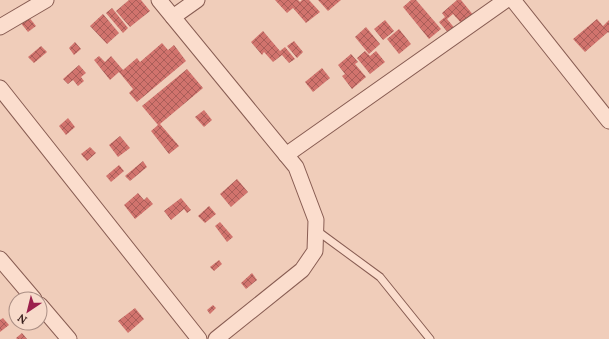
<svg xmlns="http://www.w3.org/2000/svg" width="609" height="339" viewBox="0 0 609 339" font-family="Lora,serif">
	<defs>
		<pattern id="building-cross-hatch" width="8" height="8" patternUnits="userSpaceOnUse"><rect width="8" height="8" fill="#d1736d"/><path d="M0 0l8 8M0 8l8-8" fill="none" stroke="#aa5e59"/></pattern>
	</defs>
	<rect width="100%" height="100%" fill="#f0cdba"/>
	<!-- building -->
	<g fill="url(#building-cross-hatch)">
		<polygon points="129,0 141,0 150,11 130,27 116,11"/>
		<polygon points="275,0 298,0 300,2 302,0 309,0 320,12 306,23 293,8 287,13"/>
		<polygon points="318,0 341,0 328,11"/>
		<polygon points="411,0 416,0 441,29 429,39 403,7"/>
		<polygon points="457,0 461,0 474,16 463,25 453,14 447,19 457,31 451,36 439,22 445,17 442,13"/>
		<polygon points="112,8 128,28 123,33 106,13"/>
		<polygon points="103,14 119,33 107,44 90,26"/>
		<polygon points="28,16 36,26 28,32 20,22"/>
		<polygon points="597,19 603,26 609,20 609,33 608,32 585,52 573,39"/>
		<polygon points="385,20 394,31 383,40 374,29"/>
		<polygon points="366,27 380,44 369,54 355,37"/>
		<polygon points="399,29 411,44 399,54 387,39"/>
		<polygon points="263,31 280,51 285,47 295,59 289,63 282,55 273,62 264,52 262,55 251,42"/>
		<polygon points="294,41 303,52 297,58 287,46"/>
		<polygon points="75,42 81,49 74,55 69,48"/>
		<polygon points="162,43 168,50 174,45 186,61 137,102 129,93 133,89 119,72 110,80 94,60 99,56 105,62 111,56 123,70 137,58 140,62"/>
		<polygon points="41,46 47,52 34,63 28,57"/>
		<polygon points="365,51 370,56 376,51 385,62 370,74 357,58"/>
		<polygon points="351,54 358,62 355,64 366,77 352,89 342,76 345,74 338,65"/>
		<polygon points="79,65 86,73 81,77 84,81 78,86 73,80 68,84 63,79"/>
		<polygon points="322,68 330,78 313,92 305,82"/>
		<polygon points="187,69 203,88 160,124 179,146 169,154 151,131 158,125 142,106"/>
		<polygon points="204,110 212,120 204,127 195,117"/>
		<polygon points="68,118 75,127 66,135 59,126"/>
		<polygon points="120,136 130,148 118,157 109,145"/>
		<polygon points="90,147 96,153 87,161 81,154"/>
		<polygon points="143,161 147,167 130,181 125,176"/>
		<polygon points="119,165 124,171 111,182 106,176"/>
		<polygon points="237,179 248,192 231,207 220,194"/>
		<polygon points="138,193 144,200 147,197 153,204 135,219 124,205"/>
		<polygon points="181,198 191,210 187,213 184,209 171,220 164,211"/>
		<polygon points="209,206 216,214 205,223 198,216"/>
		<polygon points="220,222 233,237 227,242 215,226"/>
		<polygon points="219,260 222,264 214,271 210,267"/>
		<polygon points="252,273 257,280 246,289 241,283"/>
		<polygon points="213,305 216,308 210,314 207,310"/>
		<polygon points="135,308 144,319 128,333 118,321"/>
		<polygon points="3,318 9,325 0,332 0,320"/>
		<polygon points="22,333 27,339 17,339 16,338"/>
	</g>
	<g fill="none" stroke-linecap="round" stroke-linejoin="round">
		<!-- lane casing -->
		<g stroke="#885d53" stroke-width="9">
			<polyline id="lane" points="316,230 380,277 430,339"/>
		</g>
		<!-- street casing -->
		<g stroke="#885d53" stroke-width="17">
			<g id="street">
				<polyline points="159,0 296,167 316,220 315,251 302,270 216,339"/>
				<polyline points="513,0 609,121"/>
				<polyline points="173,17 197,0"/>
				<polyline points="0,27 46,0"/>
				<polyline points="0,88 199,339"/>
				<polyline points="286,155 506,0"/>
				<polyline points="0,259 34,299"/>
				<polyline points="40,305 69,339"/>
			</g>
		</g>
		<!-- lane -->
		<use href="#lane" stroke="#fbddcd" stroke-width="7"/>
		<!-- street -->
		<use href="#street" stroke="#fbddcd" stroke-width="15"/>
	</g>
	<!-- north arrow -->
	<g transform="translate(28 311) rotate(215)"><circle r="19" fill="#f7daca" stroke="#aa8e84"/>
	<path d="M0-3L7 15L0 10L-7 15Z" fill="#9b204c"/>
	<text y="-6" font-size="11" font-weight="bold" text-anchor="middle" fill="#361d1a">N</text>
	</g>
</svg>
